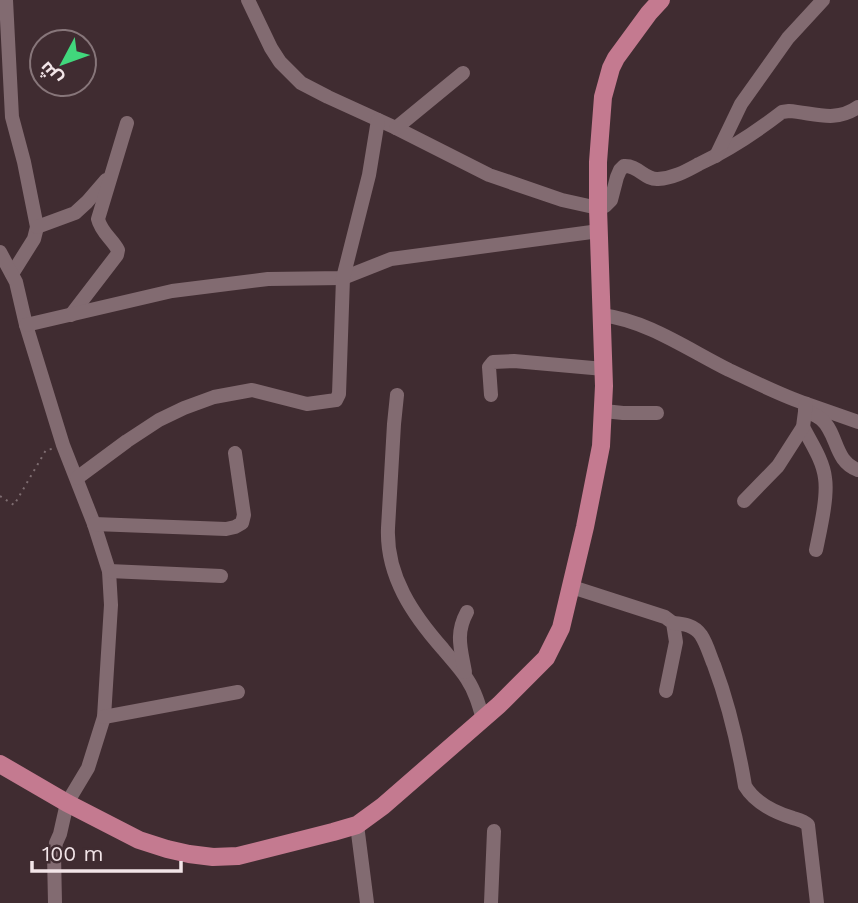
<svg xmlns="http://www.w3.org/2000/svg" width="858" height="903" viewBox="0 0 858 903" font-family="'Work Sans',Cairo,sans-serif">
	<rect width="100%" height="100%" fill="#402c31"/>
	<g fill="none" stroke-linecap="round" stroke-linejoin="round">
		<!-- path -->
		<polyline stroke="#7e6d71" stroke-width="2" stroke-dasharray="2 5" stroke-linecap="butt" points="0,496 14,505 46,450 52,449"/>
		<!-- minor -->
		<g stroke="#826b71" stroke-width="14">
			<polyline points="6,0 12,117 24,162 37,227 34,239 12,274"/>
			<path d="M248,0L271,48L280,62L301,83L328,97L396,128L489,175L562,200L598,208L605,206L611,200L617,177L620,170L624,166C638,165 645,180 658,179C674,178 686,171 699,164C729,150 756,132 782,112L789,111C815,113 835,123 858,107"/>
			<polyline points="396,128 463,73"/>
			<polyline points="716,156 741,104 788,38 823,0"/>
			<polyline points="37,227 75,213 87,202 106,180"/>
			<polyline points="0,252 16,282 26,325 63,445 94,524 109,571 111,605 104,717 88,768 67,803 60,834 56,843 54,854 55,903"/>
			<path d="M71,315L117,255L118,250C112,239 101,232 98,219L127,123"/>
			<path d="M602,315C648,321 687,349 729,370C753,381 782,396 807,404C824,410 841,416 858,422"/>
			<polyline points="26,325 172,291 268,279 343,278 391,259 599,231"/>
			<path d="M397,395L394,424L388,528C386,576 413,615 443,649C451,659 460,668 467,679C475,691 479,705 483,719"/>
			<polyline points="491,395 489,367 493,362 514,361 604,369"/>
			<path d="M805,410C810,413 816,415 821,419C838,433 834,462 858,470"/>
			<polyline points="604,411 623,413 657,413"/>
			<path d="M803,427C811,443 823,460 825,478C828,497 820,530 816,550"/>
			<polyline points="77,478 127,441 159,420 184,408 214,397 252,390 307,404 336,400 339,394 343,278 369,175 378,120"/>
			<polyline points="744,501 778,466 803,427 806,404"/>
			<polyline points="94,524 226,529 235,527 242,523 244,515 235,453"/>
			<polyline points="109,571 221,576"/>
			<polyline points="572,587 665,617 673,623 676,642 666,691"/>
			<path d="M673,623C684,624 694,625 701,635C707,644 710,656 714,665C729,705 738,744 745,786C755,803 774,812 793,818C800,820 803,820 808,825L817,903"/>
			<path d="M465,672C461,649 455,634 467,612"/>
			<polyline points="104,717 238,692"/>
			<polyline points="357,825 367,903"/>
			<polyline points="491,903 494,831"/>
		</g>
		<!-- major -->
		<polyline stroke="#c47a90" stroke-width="18" points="0,764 67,803 139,840 167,849 189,854 213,857 238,856 333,832 357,825 383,806 499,705 546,658 561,628 585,527 601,446 604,386 598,208 598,162 603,97 611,68 616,58 649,13 661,0"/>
	</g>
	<!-- north arrow -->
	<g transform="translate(63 63) rotate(229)"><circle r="33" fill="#402c31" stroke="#87767a" stroke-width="2"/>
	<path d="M0-5L12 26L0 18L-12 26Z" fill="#41d77c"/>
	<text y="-10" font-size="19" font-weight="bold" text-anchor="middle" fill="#f2e5e8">ش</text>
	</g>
	<!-- scale -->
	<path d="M32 861v10h149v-10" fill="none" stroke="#f2e5e8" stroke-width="3.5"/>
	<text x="42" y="861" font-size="21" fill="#f2e5e8" stroke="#402c31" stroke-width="5" paint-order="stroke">100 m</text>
</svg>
